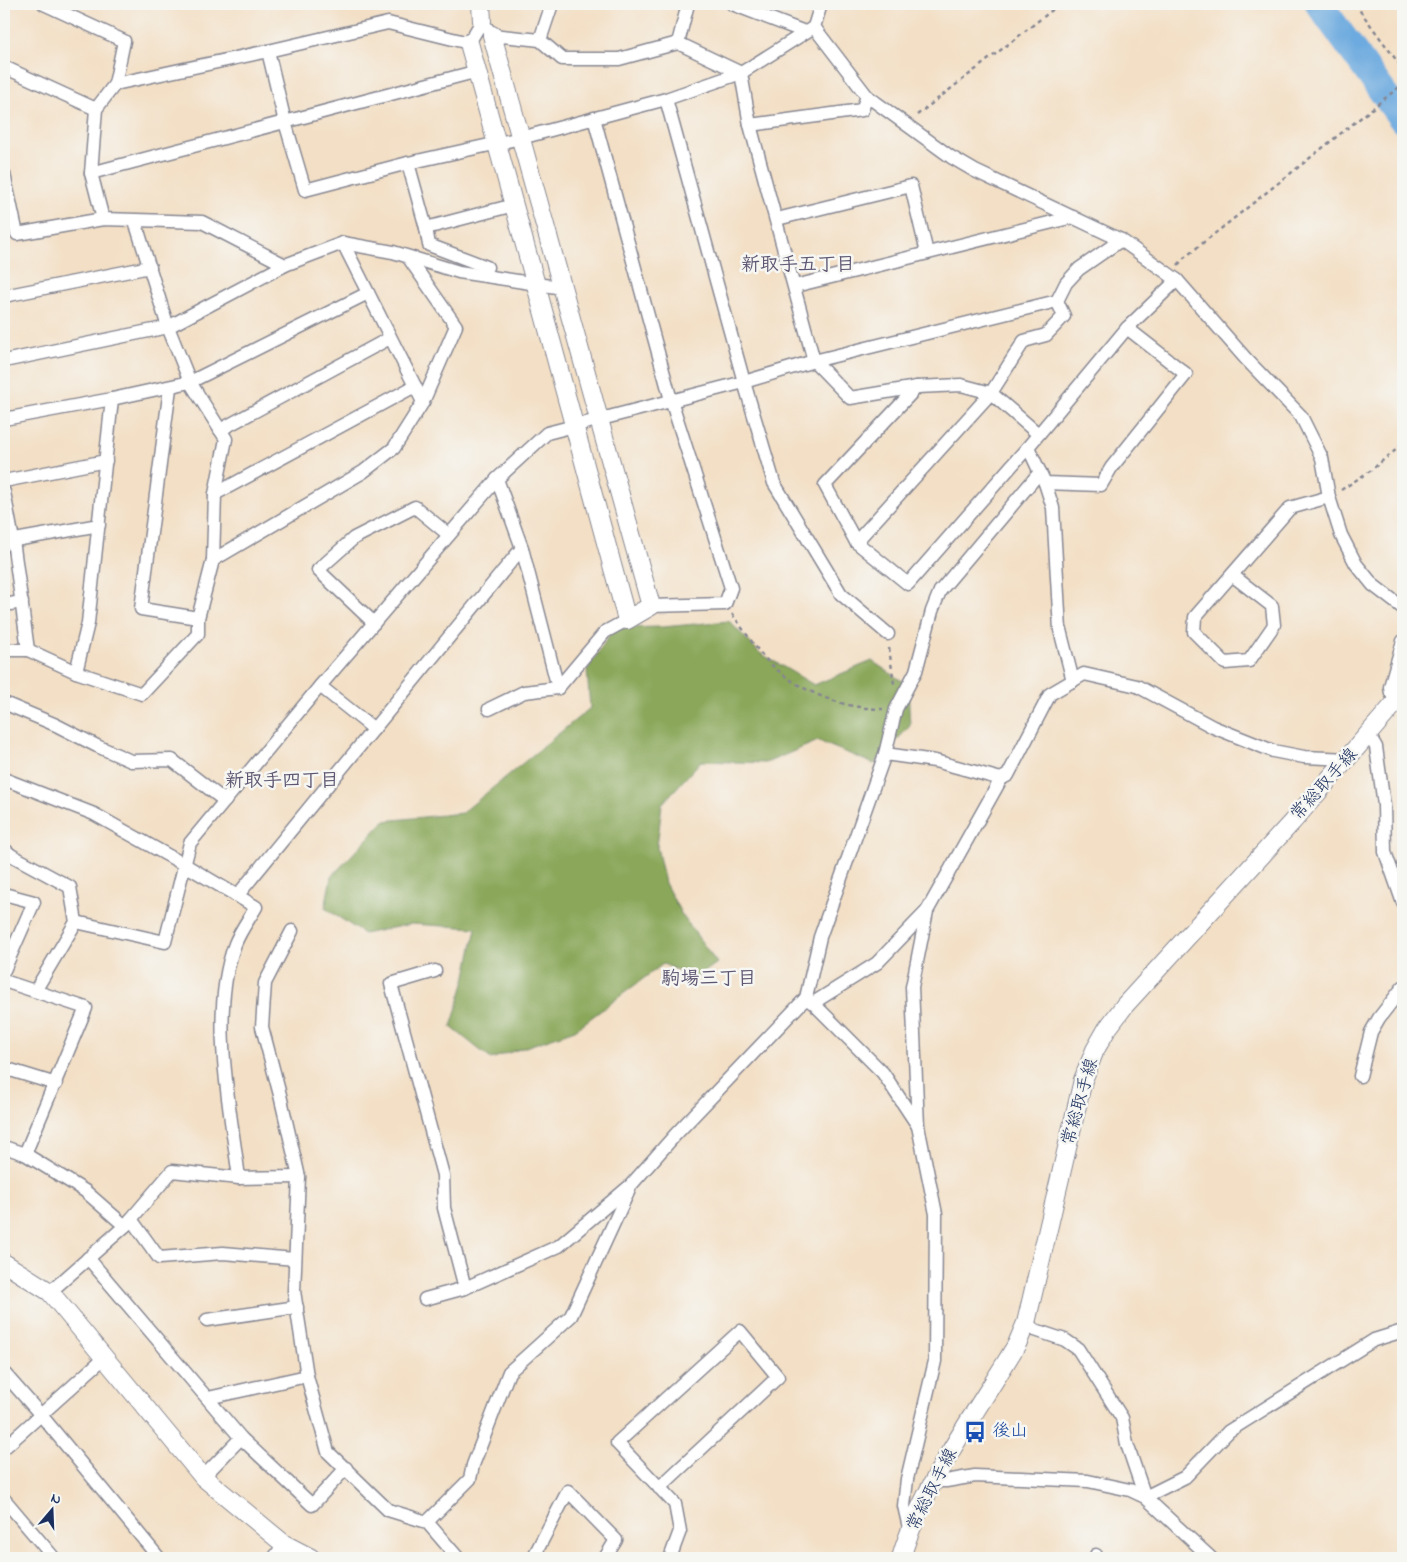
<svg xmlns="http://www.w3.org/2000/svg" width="1407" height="1562" viewBox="0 0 1407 1562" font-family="'Indie Flower','Klee One',sans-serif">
	<rect width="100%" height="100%" fill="#f6f6f2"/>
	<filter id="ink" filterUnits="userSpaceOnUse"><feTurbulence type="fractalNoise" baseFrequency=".02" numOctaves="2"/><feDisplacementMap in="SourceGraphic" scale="10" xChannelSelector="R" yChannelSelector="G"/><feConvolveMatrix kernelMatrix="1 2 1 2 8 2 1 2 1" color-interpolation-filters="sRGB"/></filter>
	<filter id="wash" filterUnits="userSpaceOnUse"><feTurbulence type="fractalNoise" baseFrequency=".0096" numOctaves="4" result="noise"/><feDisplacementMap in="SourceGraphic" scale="20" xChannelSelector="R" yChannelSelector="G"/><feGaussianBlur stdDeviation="1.12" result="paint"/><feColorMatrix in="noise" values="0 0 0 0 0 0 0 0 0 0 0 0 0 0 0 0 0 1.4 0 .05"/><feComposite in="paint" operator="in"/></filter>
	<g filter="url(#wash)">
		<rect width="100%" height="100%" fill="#f3dfc5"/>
		<!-- forest -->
		<polygon fill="#8aa75a" stroke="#526b5c" points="729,621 760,653 814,685 872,661 908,685 910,726 874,764 818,741 766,763 701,761 662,804 657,847 665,883 682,915 717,963 696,978 663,964 575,1030 491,1059 451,1027 465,980 476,928 411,924 364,934 325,908 331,877 384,821 462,813 590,708 587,670 614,628 662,627"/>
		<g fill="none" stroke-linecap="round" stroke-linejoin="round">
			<!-- river -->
			<polyline stroke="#6daadf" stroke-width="28" points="1319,4 1403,120"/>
		</g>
	</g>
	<g filter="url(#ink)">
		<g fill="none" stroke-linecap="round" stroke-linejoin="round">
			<!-- street casing -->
			<g stroke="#878792" stroke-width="15">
				<g id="street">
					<polyline points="44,4 124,41 115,84 96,109 91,173 103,219"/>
					<polyline points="732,4 805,32"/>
					<polyline points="821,4 814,27 867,96 951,157 975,171 1121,240 1177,280 1246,359 1301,416 1322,458 1329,497 1341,535 1356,564 1373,585 1403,608"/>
					<polyline points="540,40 552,4"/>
					<polyline points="678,43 688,4"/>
					<polyline points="268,51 285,122 305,190 408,163 521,138 666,99 741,73 814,27"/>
					<polyline points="4,67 96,109"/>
					<polyline points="115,84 268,51 388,23 469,43 482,21 492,35 540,40 562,59 619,59 678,43 741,73 750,125 814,361 850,398 917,387 961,385 991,393 1024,341 1046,335 1064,316 1057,301"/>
					<polyline points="666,99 744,382 774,483 841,594 888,634"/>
					<polyline points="594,118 671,400 731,588 725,604 651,606"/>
					<polyline points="750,125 862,110 867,96"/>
					<polyline points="408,163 426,228 429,245 487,267"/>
					<polyline points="91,173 478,71"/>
					<polyline points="4,174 17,234 103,219 202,222 285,265"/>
					<polyline points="777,219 911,186 927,253"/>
					<polyline points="426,228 514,205"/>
					<polyline points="408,257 456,326 423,402"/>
					<polyline points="795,286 1073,217"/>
					<polyline points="4,296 150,267"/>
					<polyline points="4,361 168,327 285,265 343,243 393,252 459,272 563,288"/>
					<polyline points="917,387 825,485 856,542 908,584 1028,447 1127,328 1177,280"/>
					<polyline points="170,388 141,609 198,618"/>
					<polyline points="4,419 112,399 190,382 368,293"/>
					<polyline points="220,430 390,338"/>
					<polyline points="1028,447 1045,483 1101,485 1111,468 1186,374 1127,328"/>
					<polyline points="4,481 106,461"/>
					<polyline points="1045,483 1053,508 1060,630 1073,681"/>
					<polyline points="4,492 13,540 28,650"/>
					<polyline points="215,494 415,386"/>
					<polyline points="4,542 99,525"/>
					<polyline points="856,542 991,393 1037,433"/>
					<polyline points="213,560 363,472 394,448 423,402 343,243"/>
					<polyline points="1232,575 1272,606 1274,625 1249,661 1225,663 1194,632 1195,617 1290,508 1329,497"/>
					<polyline points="4,605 22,602"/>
					<polyline points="374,623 318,570 354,538 415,507 449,535"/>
					<polyline points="4,650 28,650 76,672 142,694 198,634 198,618 213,560 215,494 226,439 190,382 168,327 135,221"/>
					<polyline points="76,672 88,623 112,399"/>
					<polyline points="320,686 374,729"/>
					<polyline points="558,688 605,632 627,620"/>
					<polyline points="1397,702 1391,693 1390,687 1403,641"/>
					<polyline points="4,703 56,725 97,746 131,761 172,760 225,801"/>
					<polyline points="489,709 524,692 558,688 522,548 497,479"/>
					<polyline points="1369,735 1376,747 1384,805 1385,852 1403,903"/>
					<polyline points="885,754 935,761 1001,779"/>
					<path d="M4,779L94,814L185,865L256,907C249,919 240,931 235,944C209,1013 230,1106 239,1178L299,1177"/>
					<polyline points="4,849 11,855 70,887 76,922 35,991"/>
					<polyline points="4,894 34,902 4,970"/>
					<polyline points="237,896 522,548"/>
					<polyline points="76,922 165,942 190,843 320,686 497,479 547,433 744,382 814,361 1057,301 1066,283 1079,269 1121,240"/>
					<polyline points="292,931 265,983 262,1027 280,1095 299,1177 294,1291 307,1376 328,1452 388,1510 427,1522 458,1558"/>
					<polyline points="435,971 391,984 443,1175 444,1208 465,1288"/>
					<polyline points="4,981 86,1008 25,1154"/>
					<polyline points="806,998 820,937 885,754 896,709 916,671 932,611 940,591 1040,472"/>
					<polyline points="813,1003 877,963 927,911"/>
					<polyline points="4,1068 56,1084"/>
					<polyline points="1360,1076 1371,1032 1379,1018 1403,987"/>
					<polyline points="4,1147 25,1154 85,1191 125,1226 50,1292"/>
					<polyline points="131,1219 159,1258 223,1253 295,1259"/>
					<polyline points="126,1225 172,1171 239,1178"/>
					<polyline points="88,1258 241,1438 312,1505 346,1468"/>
					<polyline points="425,1299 465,1288 559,1246 631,1185 676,1134 806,998 813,1003 883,1073 918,1126"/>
					<polyline points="207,1320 297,1307"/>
					<polyline points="1026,1323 1035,1330 1065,1340 1078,1349 1122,1418 1127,1444 1145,1497 1185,1477 1229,1431 1374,1340 1403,1331"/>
					<polyline points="4,1373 41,1415 159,1558"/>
					<polyline points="208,1398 307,1376"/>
					<polyline points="4,1448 105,1357"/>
					<polyline points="203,1477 241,1438"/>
					<polyline points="935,1481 946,1481 975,1476 1088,1481 1130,1490 1145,1497 1211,1558"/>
					<polyline points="659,1488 778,1377 740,1331 617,1443 675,1504 680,1531 670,1558"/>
					<polyline points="4,1499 54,1558"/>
					<polyline points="427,1522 470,1479 473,1465 509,1372 571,1316 629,1190"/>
					<polyline points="910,1532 904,1506 907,1479 935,1361 936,1214 918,1126 912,987 927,911 1001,779 1008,775 1050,694 1084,674 1137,686 1213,727 1273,751 1304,757 1349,759"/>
					<polyline points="274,1558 284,1544"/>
					<polyline points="533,1558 568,1491 616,1540 605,1558"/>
					<polyline points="1095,1558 1096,1555"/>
				</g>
			</g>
			<!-- secondary casing -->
			<g stroke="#878792" stroke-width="20">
				<g id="secondary">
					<polyline points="481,4 482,21"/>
					<polyline points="469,43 536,285 627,620 651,606 492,35"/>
					<polyline points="4,1263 50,1292 203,1477 284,1544 311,1558"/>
					<path d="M901,1558C922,1485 978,1410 1017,1344L1026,1323L1083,1080L1095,1050L1107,1029L1125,1005L1292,822L1403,694"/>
				</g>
			</g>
			<!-- path -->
			<g stroke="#878792" stroke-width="2.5" stroke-dasharray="4 4" stroke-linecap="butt">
				<polyline points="1355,4 1400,65 1403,67"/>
				<polyline points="917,115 1060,4"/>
				<polyline points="1178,265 1184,258 1403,84"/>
				<polyline points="1341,490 1370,471 1403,444"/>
				<path d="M732,614C742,627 751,642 762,655C791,688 839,709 883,709"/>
				<polyline points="889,648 894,684"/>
			</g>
			<!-- street -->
			<use href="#street" stroke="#fff" stroke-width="12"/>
			<!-- secondary -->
			<use href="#secondary" stroke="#fff" stroke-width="18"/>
		</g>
	</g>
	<!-- icons -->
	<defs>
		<g id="bus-bare" transform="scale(1.725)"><path d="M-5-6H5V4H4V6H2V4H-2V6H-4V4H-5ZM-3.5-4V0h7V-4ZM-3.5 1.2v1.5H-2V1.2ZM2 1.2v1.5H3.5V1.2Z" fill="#1a4fb4" stroke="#f6f6f2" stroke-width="2.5" paint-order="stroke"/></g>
	</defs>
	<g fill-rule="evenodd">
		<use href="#bus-bare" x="975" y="1432"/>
	</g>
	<g text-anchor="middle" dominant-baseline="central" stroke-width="5" stroke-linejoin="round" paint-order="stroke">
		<!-- street labels -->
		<g font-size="18" fill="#1b2f5e" stroke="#f6f6f2">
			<text transform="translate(1325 785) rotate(-48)">常総取手線</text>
			<text transform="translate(1081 1102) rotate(-74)">常総取手線</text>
			<text transform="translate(933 1490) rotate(-63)">常総取手線</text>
		</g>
		<!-- transit labels -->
		<g font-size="18" fill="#164399" stroke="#f6f6f2" text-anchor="start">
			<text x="992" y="1432">後山</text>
		</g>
		<!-- neighbourhood labels -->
		<g font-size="19" font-weight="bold" fill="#5e5672" stroke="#f6f6f2">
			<text x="798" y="265">新取手五丁目</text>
			<text x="282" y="781">新取手四丁目</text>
			<text x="709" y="979">駒場三丁目</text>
		</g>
	</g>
	<!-- margin -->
	<rect width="1407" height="1562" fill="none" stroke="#f6f6f2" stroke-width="20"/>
	<!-- north arrow -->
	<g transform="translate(52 1510) rotate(19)" stroke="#f6f6f2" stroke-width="4" paint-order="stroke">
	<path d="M0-4L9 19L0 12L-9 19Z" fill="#1b2f5e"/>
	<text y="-8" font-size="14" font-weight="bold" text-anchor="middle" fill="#1b2f5e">N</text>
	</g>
</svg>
